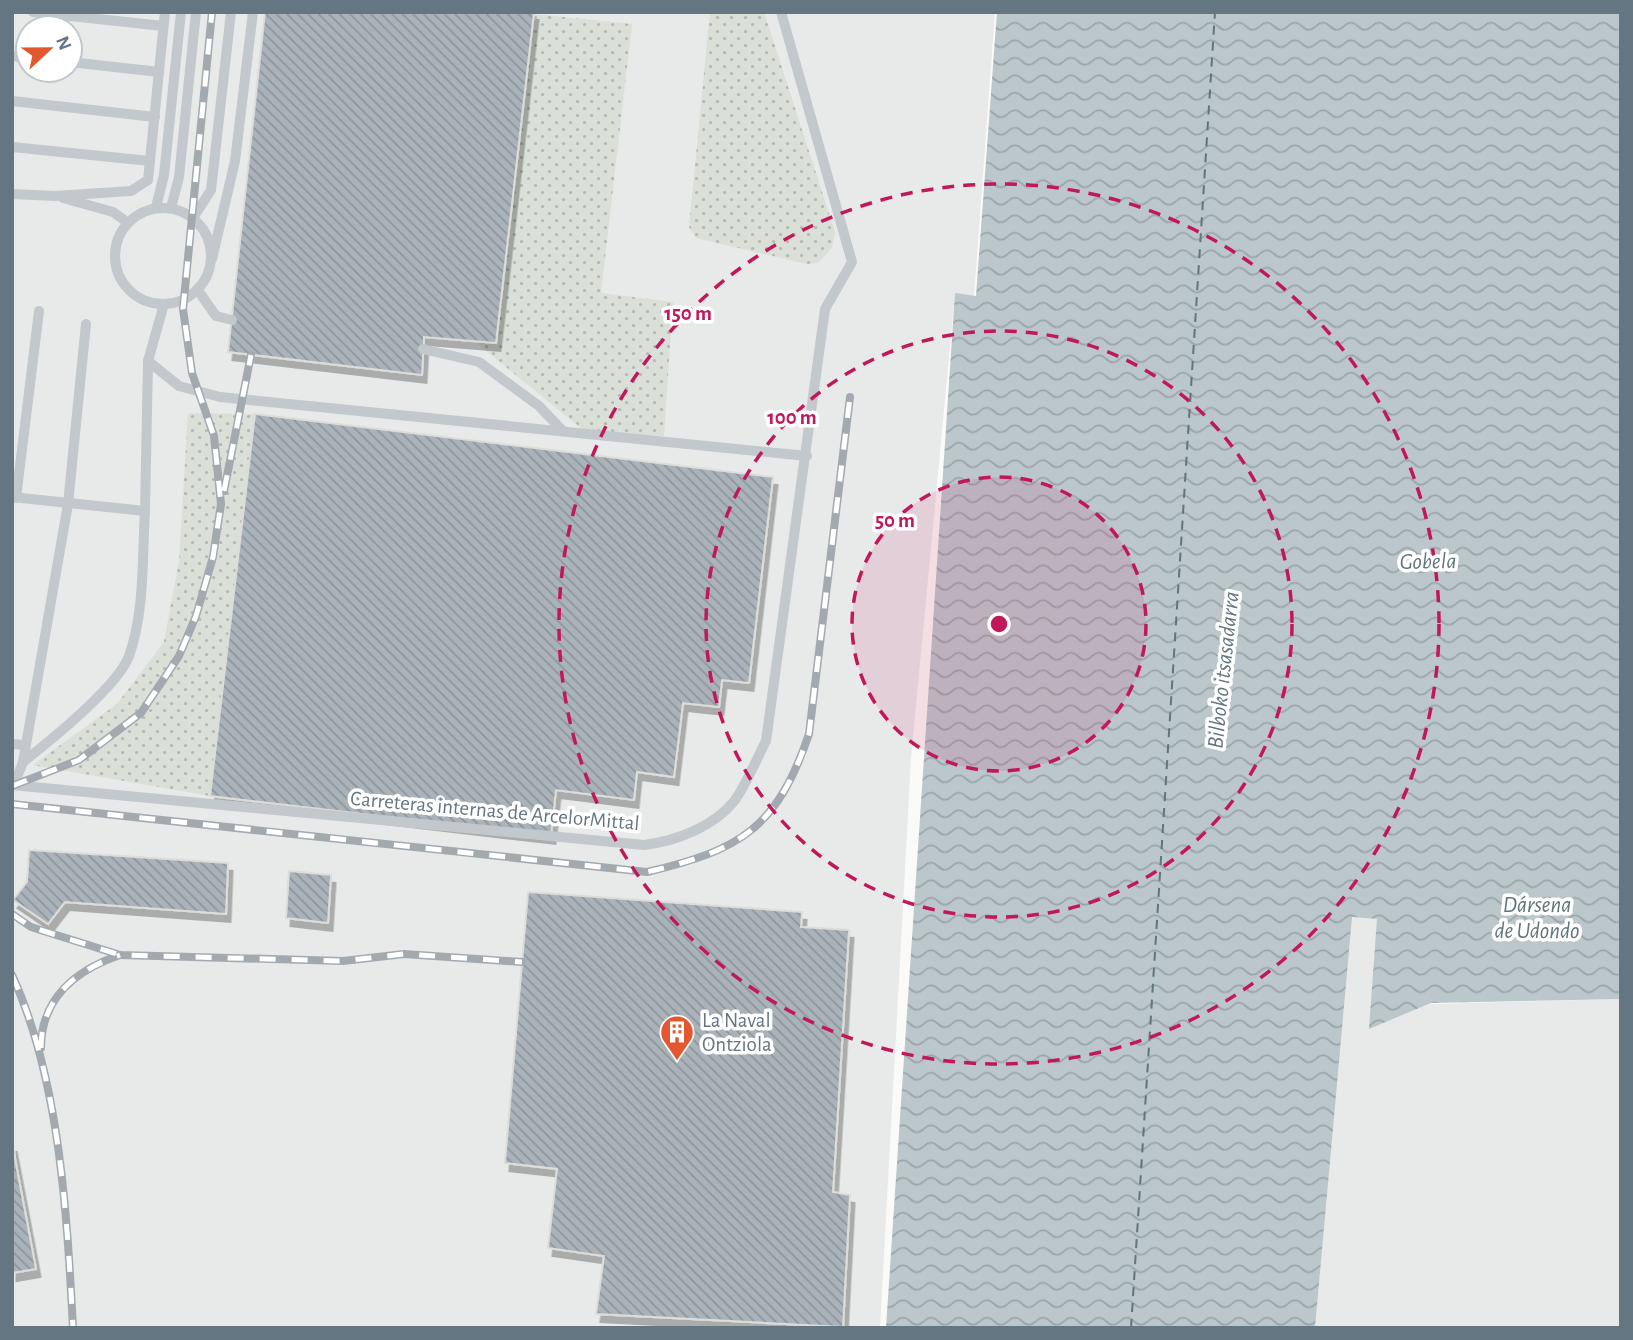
<svg xmlns="http://www.w3.org/2000/svg" width="1633" height="1340" viewBox="0 0 1633 1340" font-family="'Alegreya Sans',sans-serif">
	<defs>
		<pattern id="grass-dots" width="8" height="8" patternUnits="userSpaceOnUse" patternTransform="scale(1.75)"><rect width="8" height="8" fill="#dadfd7"/><path d="M2 2h.1M6 6h.1" fill="none" stroke="#b4b9b4" stroke-width="1.8" stroke-linecap="round"/></pattern>
		<pattern id="water-waves" width="16" height="10" patternUnits="userSpaceOnUse" patternTransform="scale(1.75)"><rect width="16" height="10" fill="#bbc7cb"/><path d="M0 5q4-4 8 0t8 0" fill="none" stroke="#9ca6aa"/></pattern>
		<pattern id="building-back-hatch" width="6" height="6" patternUnits="userSpaceOnUse" patternTransform="scale(1.75)"><rect width="6" height="6" fill="#aab3b9"/><path d="M-1 5l2 2M0 0l6 6M5-1l2 2" fill="none" stroke="#8e969c"/></pattern>
		<filter id="shadow"><feDropShadow dx="4.5" dy="8" stdDeviation="0" flood-color="#0004"/></filter>
	</defs>
	<rect width="100%" height="100%" fill="#fafaf8"/>
	<!-- built -->
	<g fill="#e8e9e9" fill-rule="evenodd">
		<path d="M12,12H995L974,296L955,294L911,759L880,1328H12ZM28,28H70V70H28Z"/>
		<polygon points="1351,917 1378,919 1370,1028 1429,1004 1621,999 1621,1328 1315,1328"/>
	</g>
	<!-- grass -->
	<g fill="url(#grass-dots)">
		<polygon points="710,12 764,12 835,232 832,248 818,263 807,264 696,238 689,227"/>
		<polygon points="534,14 632,24 601,293 673,302 664,436 587,433 474,341 496,342"/>
		<polygon points="188,413 255,414 210,796 33,765 117,704 164,642 179,561"/>
	</g>
	<!-- water -->
	<polygon fill="url(#water-waves)" points="997,12 1621,12 1621,999 1431,1003 1369,1029 1377,919 1352,917 1315,1328 886,1328 955,293 976,296"/>
	<g fill="none" stroke-linecap="round" stroke-linejoin="round">
		<!-- ferry -->
		<polyline stroke="#60757c" stroke-width="2" stroke-dasharray="9 7" stroke-linecap="butt" points="1131,1328 1215,12"/>
	</g>
	<!-- building -->
	<g fill="url(#building-back-hatch)" stroke="#dcdcda" stroke-width="2" filter="url(#shadow)">
		<polygon points="265,12 534,12 496,343 424,337 422,375 228,352"/>
		<polygon points="255,414 773,477 749,683 722,680 719,707 683,703 674,777 637,772 634,800 556,790 551,836 210,796"/>
		<polygon points="29,850 228,863 226,914 65,902 48,924 13,900 27,882"/>
		<polygon points="289,871 331,875 328,923 286,918"/>
		<polygon points="528,892 802,912 801,927 849,930 833,1192 850,1195 843,1327 596,1314 604,1256 548,1248 557,1169 505,1163"/>
		<polygon points="12,1143 36,1269 12,1273"/>
	</g>
	<g fill="none" stroke-linecap="round" stroke-linejoin="round">
		<!-- lane -->
		<g stroke="#c3c8cc" stroke-width="10">
			<polyline points="33,12 163,26"/>
			<polyline points="12,56 28,58"/>
			<polyline points="70,62 159,72"/>
			<polyline points="12,101 155,117"/>
			<polyline points="12,147 150,161"/>
			<polyline points="12,194 55,196 131,191 148,180 165,12"/>
			<polyline points="63,198 113,212 127,222"/>
			<polyline points="156,207 164,175 181,12"/>
			<polyline points="171,208 179,177 196,12"/>
			<circle cx="163" cy="256" r="48"/>
			<polyline points="193,218 211,190 231,12"/>
			<polyline points="212,259 235,161 253,12"/>
			<polyline points="197,289 216,316 232,320"/>
			<polyline points="423,349 479,362 539,406 562,430"/>
			<polyline points="148,361 179,386 220,397 807,456"/>
			<polyline points="12,497 145,511 148,361 164,304"/>
			<polyline points="16,498 39,311"/>
			<polyline points="12,744 26,745"/>
			<path d="M23,762C50,741 118,686 129,656C145,611 142,558 145,511"/>
			<path d="M12,785L644,845C676,841 714,827 735,800C747,783 756,760 766,741L825,309L852,262L781,12"/>
			<polyline points="14,785 23,762 68,504 86,324"/>
		</g>
		<!-- rail casing -->
		<g stroke="#a2aab0" stroke-width="8">
			<g id="rail">
				<polyline points="224,491 251,355"/>
				<polyline points="12,786 79,760 141,713 179,656 196,616 213,557 221,504 214,436 192,373 183,309 212,12"/>
				<path d="M12,804L647,872C741,850 777,828 809,734L850,397"/>
				<polyline points="12,914 31,927 120,955 343,961 404,954 522,962"/>
				<path d="M12,975C60,1080 67,1215 73,1328"/>
				<path d="M41,1048C41,998 76,970 120,955"/>
			</g>
		</g>
		<!-- rail -->
		<use href="#rail" stroke="#fff" stroke-width="5" stroke-dasharray="16" stroke-linecap="butt"/>
	</g>
	<!-- distance rings -->
	<circle cx="999" cy="624" r="147" fill="#c2185b" fill-opacity=".12"/>
	<g fill="none" stroke="#c2185b" stroke-width="3.5" stroke-dasharray="12 9">
		<circle cx="999" cy="624" r="147"/>
		<circle cx="999" cy="624" r="293"/>
		<circle cx="999" cy="624" r="440"/>
	</g>
	<!-- icons -->
	<defs>
		<g id="building-pin" transform="scale(1.75)"><path d="M0 17L-7.5 6A9.5 9.5 0 1 1 7.5 6Z" fill="#e4572e" stroke="#fff"/><path d="M-4-6H4V6H1V3H-1V6H-4ZM-2.5-4.3h1.7v1.8h-1.7ZM.8-4.3h1.7v1.8H.8ZM-2.5-1h1.7V.8h-1.7ZM.8-1h1.7V.8H.8Z" fill="#fff"/></g>
	</defs>
	<g fill-rule="evenodd">
		<use href="#building-pin" x="677" y="1032"/>
	</g>
	<g text-anchor="middle" dominant-baseline="central" stroke-width="7" stroke-linejoin="round" paint-order="stroke">
		<!-- street labels -->
		<g font-size="21" fill="#657683" stroke="#fff">
			<text transform="translate(495 811) rotate(5)">Carreteras internas de ArcelorMittal</text>
		</g>
		<!-- poi labels -->
		<g font-size="21" fill="#657683" stroke="#fff" text-anchor="start">
			<text x="702" y="1020">La Naval<tspan x="702" dy="24">Ontziola</tspan></text>
		</g>
		<!-- water labels -->
		<g font-size="23" font-style="italic" fill="#60757c" stroke="#fff">
			<text transform="translate(1428 562) rotate(-1)">Gobela</text>
			<text transform="translate(1224 670) rotate(-84)">Bilboko itsasadarra</text>
			<text x="1537" y="905">Dársena<tspan x="1537" dy="26">de Udondo</tspan></text>
		</g>
	</g>
	<circle cx="999" cy="624" r="10" fill="#c2185b" stroke="#fff" stroke-width="3.5"/>
	<g font-size="21" text-anchor="middle" font-weight="bold" fill="#c2185b" stroke="#fff" stroke-width="7" stroke-linejoin="round" paint-order="stroke">
		<text x="688" y="320">150 m</text>
		<text x="792" y="424">100 m</text>
		<text x="895" y="527">50 m</text>
	</g>
	<!-- border -->
	<rect width="1633" height="1340" fill="none" stroke="#657683" stroke-width="28"/>
	<!-- north arrow -->
	<g transform="translate(49 49) rotate(68)"><circle r="33" fill="#ffffff" stroke="#c1c8cd" stroke-width="2"/>
	<path d="M0-5L12 26L0 18L-12 26Z" fill="#e4572e"/>
	<text y="-10" font-size="19" font-weight="bold" text-anchor="middle" fill="#657683">N</text>
	</g>
</svg>
